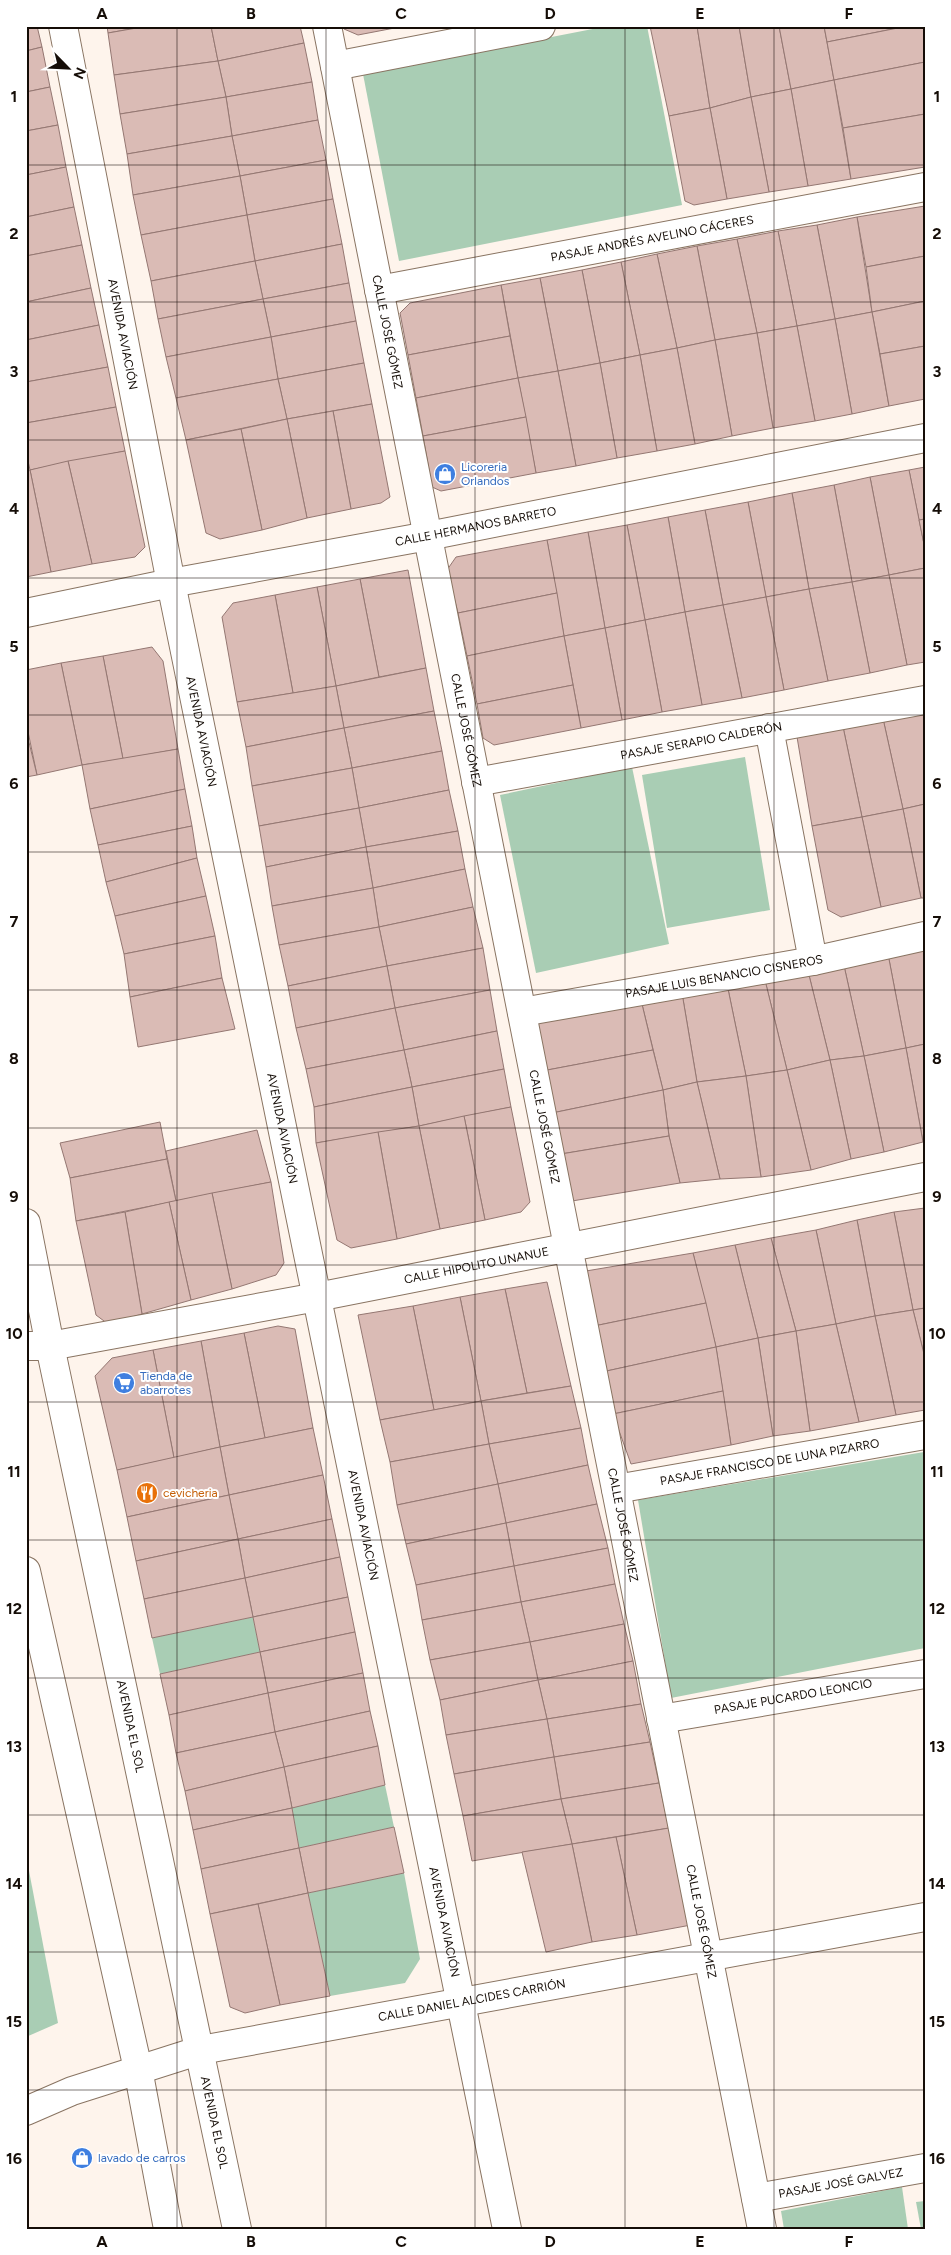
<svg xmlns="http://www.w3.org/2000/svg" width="951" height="2255" viewBox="0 0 951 2255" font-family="Figtree,sans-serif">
	<rect width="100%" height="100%" fill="#fef4ec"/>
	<!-- green -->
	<g fill="#a9cdb4">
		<polygon points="608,26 647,26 682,205 399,261 363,74"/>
		<polygon points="745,757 770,910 667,928 642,775"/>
		<polygon points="632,767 669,944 536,973 500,795"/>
		<polygon points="924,1452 925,1648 671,1698 638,1500"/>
		<polygon points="253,1617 260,1652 160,1674 152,1638"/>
		<polygon points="385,1785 394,1827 299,1848 292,1808"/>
		<polygon points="26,1855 58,2023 26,2037"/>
		<polygon points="404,1873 420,1959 405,1983 330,1996 308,1893"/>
		<polygon points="902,2187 908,2229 784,2229 781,2211"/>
		<polygon points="925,2201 925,2229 921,2229 916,2202"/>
	</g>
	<!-- building -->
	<g fill="#dabbb5" stroke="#947772">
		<polygon points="26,26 37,26 42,47 26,51"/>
		<polygon points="107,26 148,26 108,33"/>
		<polygon points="148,26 211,26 218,61 114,75 108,33"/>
		<polygon points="211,26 300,26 304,43 218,61"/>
		<polygon points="344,26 405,26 358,35 344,29"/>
		<polygon points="650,26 697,26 710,108 669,116"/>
		<polygon points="697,26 739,26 751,97 710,108"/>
		<polygon points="739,26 779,26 791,89 751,97"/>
		<polygon points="779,26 824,26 834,80 791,89"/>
		<polygon points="824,26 908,26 827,42"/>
		<polygon points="908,26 924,26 925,62 834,80 827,42"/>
		<polygon points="304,43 312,82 226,97 218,61"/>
		<polygon points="42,47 50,87 26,92 26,51"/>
		<polygon points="218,61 226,97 120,114 114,75"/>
		<polygon points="925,62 925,114 843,128 834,80"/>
		<polygon points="834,80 851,179 808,186 791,89"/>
		<polygon points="312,82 318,120 232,136 226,97"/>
		<polygon points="50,87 58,125 26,131 26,92"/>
		<polygon points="791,89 808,186 769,192 751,97"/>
		<polygon points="226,97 232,136 127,154 120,114"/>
		<polygon points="751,97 769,192 727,199 710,108"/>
		<polygon points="710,108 727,199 694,205 685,201 669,116"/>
		<polygon points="925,114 925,167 851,179 843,128"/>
		<polygon points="318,120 326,160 240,176 232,136"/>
		<polygon points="58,125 66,167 26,175 26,131"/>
		<polygon points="232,136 240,176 133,195 127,154"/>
		<polygon points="326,160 333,199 247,215 240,176"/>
		<polygon points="66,167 74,207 26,217 26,175"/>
		<polygon points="240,176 247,215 141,235 133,195"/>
		<polygon points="333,199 342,244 255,261 247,215"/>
		<polygon points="925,206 925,256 866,267 857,217"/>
		<polygon points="74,207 82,245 26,256 26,217"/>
		<polygon points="247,215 255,261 151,281 141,235"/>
		<polygon points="857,217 872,312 835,319 817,225"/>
		<polygon points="817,225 835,319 797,326 778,231"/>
		<polygon points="778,231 797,326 757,333 737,239"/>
		<polygon points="737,239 757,333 715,340 697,246"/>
		<polygon points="342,244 349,283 263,299 255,261"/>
		<polygon points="82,245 91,288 26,302 26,256"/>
		<polygon points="697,246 715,340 677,348 657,254"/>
		<polygon points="657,254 677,348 640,355 621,262"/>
		<polygon points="925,256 925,301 872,312 866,267"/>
		<polygon points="255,261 263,299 158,319 151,281"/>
		<polygon points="621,262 640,355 600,363 582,270"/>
		<polygon points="582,270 600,363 558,371 540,278"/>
		<polygon points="540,278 558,371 518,378 501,285"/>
		<polygon points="349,283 356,321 271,337 263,299"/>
		<polygon points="501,285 510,336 408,355 400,313 410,303"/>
		<polygon points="91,288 99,325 26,340 26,302"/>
		<polygon points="263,299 271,337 166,357 158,319"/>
		<polygon points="925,301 925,346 880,354 872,312"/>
		<polygon points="872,312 889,406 852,414 835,319"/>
		<polygon points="835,319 852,414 815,421 797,326"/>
		<polygon points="356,321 364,363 278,379 271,337"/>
		<polygon points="99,325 108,367 26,382 26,340"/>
		<polygon points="797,326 815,421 773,428 757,333"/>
		<polygon points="757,333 773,428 732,436 715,340"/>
		<polygon points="510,336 518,378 416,398 408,355"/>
		<polygon points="271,337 278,379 176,398 166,357"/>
		<polygon points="715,340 732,436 695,444 677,348"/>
		<polygon points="925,346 925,399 889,406 880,354"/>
		<polygon points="677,348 695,444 657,451 640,355"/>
		<polygon points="640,355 657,451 617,458 600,363"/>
		<polygon points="364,363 372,404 287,419 278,379"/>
		<polygon points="600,363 617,458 576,466 558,371"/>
		<polygon points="108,367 116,407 26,423 26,382"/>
		<polygon points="558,371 576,466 536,473 518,378"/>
		<polygon points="518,378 526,417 423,436 416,398"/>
		<polygon points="278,379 287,419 186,440 176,398"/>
		<polygon points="372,404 390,497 381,503 351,509 333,411"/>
		<polygon points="116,407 125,451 30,470 26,452 26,423"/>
		<polygon points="333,411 351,509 307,518 287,419"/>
		<polygon points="526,417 536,473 441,491 432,487 423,436"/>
		<polygon points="287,419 307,518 262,530 241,429"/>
		<polygon points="241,429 262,530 220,539 206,533 186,440"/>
		<polygon points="125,451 145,547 135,557 92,564 68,461"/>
		<polygon points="68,461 92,564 51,572 30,470"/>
		<polygon points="925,467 925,519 919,520 909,470"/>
		<polygon points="30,470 51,572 26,577 26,471"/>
		<polygon points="909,470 925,549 925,568 889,575 870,477"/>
		<polygon points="870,477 889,575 852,582 834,485"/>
		<polygon points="834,485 852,582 809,589 792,493"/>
		<polygon points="792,493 809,589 766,597 748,502"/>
		<polygon points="748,502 766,597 723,605 705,510"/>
		<polygon points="705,510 723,605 685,612 668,517"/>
		<polygon points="668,517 685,612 645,620 627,525"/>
		<polygon points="925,519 925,549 919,520"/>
		<polygon points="627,525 645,620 605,628 588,532"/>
		<polygon points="588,532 605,628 564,636 547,540"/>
		<polygon points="547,540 557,593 458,613 447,570 456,557"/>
		<polygon points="925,568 925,662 907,665 889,575"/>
		<polygon points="408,570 426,668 379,677 360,579"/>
		<polygon points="889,575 907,665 870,673 852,582"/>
		<polygon points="360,579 379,677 336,686 317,587"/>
		<polygon points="852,582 870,673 828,681 809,589"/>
		<polygon points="317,587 336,686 293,693 275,595"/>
		<polygon points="809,589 828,681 784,690 766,597"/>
		<polygon points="557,593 564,636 467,656 458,613"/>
		<polygon points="275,595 293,693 237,702 222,617 233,603"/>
		<polygon points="766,597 784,690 742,698 723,605"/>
		<polygon points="723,605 742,698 702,705 685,612"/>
		<polygon points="685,612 702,705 662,712 645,620"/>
		<polygon points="645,620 662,712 622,720 605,628"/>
		<polygon points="605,628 622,720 581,728 564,636"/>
		<polygon points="564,636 573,685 477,704 467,656"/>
		<polygon points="152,647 163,661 178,749 123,759 103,656"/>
		<polygon points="103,656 123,759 82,765 61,663"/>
		<polygon points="61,663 82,765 37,775 26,722 26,670"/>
		<polygon points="426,668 434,711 344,728 336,686"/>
		<polygon points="573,685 581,728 494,745 483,738 477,704"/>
		<polygon points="336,686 344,728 246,747 237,702"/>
		<polygon points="925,707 925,804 903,809 882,714"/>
		<polygon points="434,711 442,751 352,768 344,728"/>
		<polygon points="882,714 903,809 862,817 842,722"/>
		<polygon points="842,722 862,817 812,826 796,731"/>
		<polygon points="344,728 352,768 252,786 246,747"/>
		<polygon points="26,730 37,775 26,777"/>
		<polygon points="178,749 185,789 90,809 82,765"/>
		<polygon points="442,751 449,790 359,808 352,768"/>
		<polygon points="352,768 359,808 259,826 252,786"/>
		<polygon points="185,789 192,826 98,845 90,809"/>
		<polygon points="449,790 458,831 366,847 359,808"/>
		<polygon points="925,804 925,898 921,898 903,809"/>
		<polygon points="359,808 366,847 266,867 259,826"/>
		<polygon points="903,809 921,898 881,907 862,817"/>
		<polygon points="862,817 881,907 841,917 828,910 812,826"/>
		<polygon points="192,826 197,858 106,882 98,845"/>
		<polygon points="458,831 465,869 373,888 366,847"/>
		<polygon points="366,847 373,888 272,906 266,867"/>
		<polygon points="197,858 206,896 115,916 106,882"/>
		<polygon points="465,869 473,907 379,927 373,888"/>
		<polygon points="373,888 379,927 279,945 272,906"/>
		<polygon points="206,896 215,936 124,954 115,916"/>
		<polygon points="473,907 483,948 387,966 379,927"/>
		<polygon points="379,927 387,966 288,986 279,945"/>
		<polygon points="215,936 222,978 130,997 124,954"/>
		<polygon points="925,946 925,1044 906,1048 888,954"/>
		<polygon points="483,948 490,990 395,1008 387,966"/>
		<polygon points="888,954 906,1048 864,1056 843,961"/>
		<polygon points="843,961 864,1056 830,1060 807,967"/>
		<polygon points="387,966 395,1008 296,1028 288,986"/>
		<polygon points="807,967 830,1060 787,1070 764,976"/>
		<polygon points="764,976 787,1070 746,1076 727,984"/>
		<polygon points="222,978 235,1029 138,1047 130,997"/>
		<polygon points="727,984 746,1076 697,1082 682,993"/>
		<polygon points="490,990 497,1031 404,1050 395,1008"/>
		<polygon points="682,993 697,1082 663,1090 641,1000"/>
		<polygon points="641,1000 653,1050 542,1071 537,1022"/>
		<polygon points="395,1008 404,1050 306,1069 296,1028"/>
		<polygon points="497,1031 504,1069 412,1087 404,1050"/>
		<polygon points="925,1044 925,1141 923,1142 906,1048"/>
		<polygon points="906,1048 923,1142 884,1152 864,1056"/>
		<polygon points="404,1050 412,1087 314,1107 306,1069"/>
		<polygon points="653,1050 663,1090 552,1113 542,1071"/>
		<polygon points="864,1056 884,1152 851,1159 830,1060"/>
		<polygon points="830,1060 851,1159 811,1170 787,1070"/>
		<polygon points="504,1069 511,1107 419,1126 412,1087"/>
		<polygon points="787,1070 811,1170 761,1177 746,1076"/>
		<polygon points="746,1076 761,1177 720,1179 697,1082"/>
		<polygon points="697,1082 720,1179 680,1183 669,1136 663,1090"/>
		<polygon points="412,1087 419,1126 316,1143 314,1107"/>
		<polygon points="663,1090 669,1136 561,1154 552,1113"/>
		<polygon points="511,1107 530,1202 521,1212 485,1220 464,1116"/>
		<polygon points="464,1116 485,1220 440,1229 419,1126"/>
		<polygon points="160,1122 167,1159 70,1178 60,1143"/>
		<polygon points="419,1126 440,1229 397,1239 378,1132"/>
		<polygon points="257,1130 271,1182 176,1201 166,1151"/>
		<polygon points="378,1132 397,1239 351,1248 337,1240 316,1143"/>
		<polygon points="669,1136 680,1183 572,1201 561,1154"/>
		<polygon points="167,1159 176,1201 76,1221 70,1178"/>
		<polygon points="271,1182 284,1263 276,1275 232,1289 212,1193"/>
		<polygon points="212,1193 232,1289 191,1300 169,1202"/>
		<polygon points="169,1202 191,1300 142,1314 125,1212"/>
		<polygon points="925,1208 925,1308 913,1310 894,1212"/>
		<polygon points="125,1212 142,1314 108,1324 96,1315 76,1221"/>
		<polygon points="894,1212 913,1310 875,1316 857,1220"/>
		<polygon points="857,1220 875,1316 836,1324 816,1230"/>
		<polygon points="816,1230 836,1324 796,1331 771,1238"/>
		<polygon points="771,1238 796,1331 758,1338 735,1245"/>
		<polygon points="735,1245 758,1338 716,1347 693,1253"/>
		<polygon points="693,1253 706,1303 594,1326 586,1271"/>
		<polygon points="547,1282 571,1386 527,1393 505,1289"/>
		<polygon points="505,1289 527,1393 481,1401 460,1297"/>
		<polygon points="460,1297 481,1401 434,1410 413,1306"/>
		<polygon points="706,1303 716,1347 602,1372 594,1326"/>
		<polygon points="413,1306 434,1410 380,1420 358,1315"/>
		<polygon points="925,1308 925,1358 913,1310"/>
		<polygon points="913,1310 925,1358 925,1410 896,1415 875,1316"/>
		<polygon points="875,1316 896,1415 859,1422 836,1324"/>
		<polygon points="836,1324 859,1422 810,1431 796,1331"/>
		<polygon points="278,1326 295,1329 313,1428 265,1438 244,1333"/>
		<polygon points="796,1331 810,1431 773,1436 758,1338"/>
		<polygon points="244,1333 265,1438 220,1447 201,1341"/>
		<polygon points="758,1338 773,1436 731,1445 716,1347"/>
		<polygon points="201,1341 220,1447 174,1458 153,1350"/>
		<polygon points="716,1347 723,1391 613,1414 602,1372"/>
		<polygon points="153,1350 174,1458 117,1470 95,1376 112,1358"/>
		<polygon points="571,1386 581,1428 489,1444 481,1401"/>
		<polygon points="723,1391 731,1445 631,1464 613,1414"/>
		<polygon points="481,1401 489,1444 390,1462 380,1420"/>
		<polygon points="313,1428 323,1475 229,1495 220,1447"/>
		<polygon points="581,1428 588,1465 498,1484 489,1444"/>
		<polygon points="489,1444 498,1484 397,1505 390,1462"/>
		<polygon points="220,1447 229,1495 127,1517 117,1470"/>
		<polygon points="588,1465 597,1504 506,1523 498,1484"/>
		<polygon points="323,1475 332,1519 238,1539 229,1495"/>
		<polygon points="498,1484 506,1523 406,1544 397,1505"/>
		<polygon points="229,1495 238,1539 136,1561 127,1517"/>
		<polygon points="597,1504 608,1548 514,1566 506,1523"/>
		<polygon points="332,1519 340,1557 245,1578 238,1539"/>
		<polygon points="506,1523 514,1566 416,1585 406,1544"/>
		<polygon points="238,1539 245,1578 144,1599 136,1561"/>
		<polygon points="608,1548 615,1584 521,1602 514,1566"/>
		<polygon points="340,1557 348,1597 253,1617 245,1578"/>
		<polygon points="514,1566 521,1602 422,1620 416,1585"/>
		<polygon points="245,1578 253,1617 152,1638 144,1599"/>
		<polygon points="615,1584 624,1624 530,1642 521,1602"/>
		<polygon points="348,1597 355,1632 260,1652 253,1617"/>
		<polygon points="521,1602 530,1642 430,1660 422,1620"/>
		<polygon points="624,1624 633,1661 538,1680 530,1642"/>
		<polygon points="355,1632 363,1673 268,1693 260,1652"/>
		<polygon points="530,1642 538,1680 440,1700 430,1660"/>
		<polygon points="260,1652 268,1693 169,1715 160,1674"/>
		<polygon points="633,1661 641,1704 547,1719 538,1680"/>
		<polygon points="363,1673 370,1711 275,1732 268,1693"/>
		<polygon points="538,1680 547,1719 446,1735 440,1700"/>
		<polygon points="268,1693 275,1732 176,1753 169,1715"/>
		<polygon points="641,1704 650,1742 554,1757 547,1719"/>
		<polygon points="370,1711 378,1746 284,1767 275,1732"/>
		<polygon points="547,1719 554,1757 454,1774 446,1735"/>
		<polygon points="275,1732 284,1767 185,1791 176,1753"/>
		<polygon points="650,1742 659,1783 561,1799 554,1757"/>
		<polygon points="378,1746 385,1785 292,1808 284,1767"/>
		<polygon points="554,1757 561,1799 463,1816 454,1774"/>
		<polygon points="284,1767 292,1808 193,1830 185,1791"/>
		<polygon points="659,1783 669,1828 572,1844 561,1799"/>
		<polygon points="561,1799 572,1844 472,1861 463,1816"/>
		<polygon points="292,1808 299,1848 201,1869 193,1830"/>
		<polygon points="394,1827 404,1873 308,1893 299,1848"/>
		<polygon points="669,1828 691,1925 637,1935 616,1837"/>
		<polygon points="616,1837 637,1935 592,1942 572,1844"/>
		<polygon points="572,1844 592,1942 546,1952 522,1852"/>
		<polygon points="299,1848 308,1893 210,1914 201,1869"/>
		<polygon points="308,1893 330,1996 280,2005 258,1904"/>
		<polygon points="258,1904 280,2005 245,2013 230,2007 210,1914"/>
	</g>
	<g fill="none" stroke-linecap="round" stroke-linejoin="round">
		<!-- minor casing -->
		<g stroke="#897462" stroke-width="30">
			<g id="minor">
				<path id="s1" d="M63,26L171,583L507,2229"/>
				<path id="s2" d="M327,26L762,2229"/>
				<polyline points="335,66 541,26"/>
				<path id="s3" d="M379,290L925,187"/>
				<path id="s4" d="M26,613L171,583L428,536L925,438"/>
				<polyline points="769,728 813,961"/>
				<path id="s5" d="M476,782L925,700"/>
				<path id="s6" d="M522,1012L813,961L925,936"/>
				<path id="s7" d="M26,1346H50L317,1297L925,1177"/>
				<path id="s8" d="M616,1489L925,1435"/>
				<path id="s9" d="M661,1719L925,1674"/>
				<path id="s10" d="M26,2111L72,2091L201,2050L925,1917"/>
				<path id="s11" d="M756,2198L925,2168"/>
			</g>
		</g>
		<!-- major casing -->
		<g stroke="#897462" stroke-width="30">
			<g id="major">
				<path id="s12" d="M26,1223L50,1346L237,2229"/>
				<polyline points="26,1571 138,2069 168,2229"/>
			</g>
		</g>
		<!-- minor -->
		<use href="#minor" stroke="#fff" stroke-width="28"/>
		<!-- major -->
		<use href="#major" stroke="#fff" stroke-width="28"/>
	</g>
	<!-- grid -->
	<path fill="none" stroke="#150d07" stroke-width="1" stroke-opacity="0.55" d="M177,26V2229M326,26V2229M475,26V2229M625,26V2229M774,26V2229M26,165H925M26,302H925M26,440H925M26,578H925M26,715H925M26,852H925M26,990H925M26,1128H925M26,1265H925M26,1402H925M26,1540H925M26,1678H925M26,1815H925M26,1952H925M26,2090H925"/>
	<!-- icons -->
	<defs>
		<g id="shop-disc" transform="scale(1.125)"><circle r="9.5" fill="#3f7fe0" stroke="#fff"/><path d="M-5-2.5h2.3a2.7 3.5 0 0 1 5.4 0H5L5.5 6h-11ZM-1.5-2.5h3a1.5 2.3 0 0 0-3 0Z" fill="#fff"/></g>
		<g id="supermarket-disc" transform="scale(1.125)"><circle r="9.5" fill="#3f7fe0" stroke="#fff"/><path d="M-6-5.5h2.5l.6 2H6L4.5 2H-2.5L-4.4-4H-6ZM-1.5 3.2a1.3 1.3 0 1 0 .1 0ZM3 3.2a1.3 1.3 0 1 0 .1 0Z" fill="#fff"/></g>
		<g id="restaurant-disc" transform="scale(1.125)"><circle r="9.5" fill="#e8710a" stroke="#fff"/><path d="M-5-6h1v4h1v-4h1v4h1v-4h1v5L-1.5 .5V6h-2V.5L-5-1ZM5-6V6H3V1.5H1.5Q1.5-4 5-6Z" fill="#fff"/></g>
	</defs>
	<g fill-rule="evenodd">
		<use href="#shop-disc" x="445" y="474"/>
		<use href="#supermarket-disc" x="124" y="1383"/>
		<use href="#restaurant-disc" x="147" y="1493"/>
		<use href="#shop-disc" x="82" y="2158"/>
	</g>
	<g text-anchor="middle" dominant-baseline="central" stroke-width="4" stroke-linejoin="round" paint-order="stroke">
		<!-- street labels -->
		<g font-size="12" fill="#150d07" stroke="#fff">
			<text stroke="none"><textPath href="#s3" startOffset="278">PASAJE ANDRÉS AVELINO CÁCERES</textPath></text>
			<text stroke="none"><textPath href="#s2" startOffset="312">CALLE JOSÉ GÓMEZ</textPath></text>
			<text stroke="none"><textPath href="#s1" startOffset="314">AVENIDA AVIACIÓN</textPath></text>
			<text stroke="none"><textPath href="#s4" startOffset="458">CALLE HERMANOS BARRETO</textPath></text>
			<text stroke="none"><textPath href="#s2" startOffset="718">CALLE JOSÉ GÓMEZ</textPath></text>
			<text stroke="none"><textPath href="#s1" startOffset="719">AVENIDA AVIACIÓN</textPath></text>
			<text stroke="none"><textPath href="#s5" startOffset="229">PASAJE SERAPIO CALDERÓN</textPath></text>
			<text stroke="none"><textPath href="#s6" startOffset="205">PASAJE LUIS BENANCIO CISNEROS</textPath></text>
			<text stroke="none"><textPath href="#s2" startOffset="1122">CALLE JOSÉ GÓMEZ</textPath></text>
			<text stroke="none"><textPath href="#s1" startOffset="1124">AVENIDA AVIACIÓN</textPath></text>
			<text stroke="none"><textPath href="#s7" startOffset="458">CALLE HIPOLITO UNANUE</textPath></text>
			<text stroke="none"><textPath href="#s8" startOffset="156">PASAJE FRANCISCO DE LUNA PIZARRO</textPath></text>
			<text stroke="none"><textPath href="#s1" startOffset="1529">AVENIDA AVIACIÓN</textPath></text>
			<text stroke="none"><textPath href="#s2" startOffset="1528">CALLE JOSÉ GÓMEZ</textPath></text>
			<text stroke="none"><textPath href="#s9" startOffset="134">PASAJE PUCARDO LEONCIO</textPath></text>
			<text stroke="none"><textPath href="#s12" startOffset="514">AVENIDA EL SOL</textPath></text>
			<text stroke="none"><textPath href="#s1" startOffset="1934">AVENIDA AVIACIÓN</textPath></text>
			<text stroke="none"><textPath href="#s2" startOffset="1932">CALLE JOSÉ GÓMEZ</textPath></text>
			<text stroke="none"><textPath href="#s10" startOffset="461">CALLE DANIEL ALCIDES CARRIÓN</textPath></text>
			<text stroke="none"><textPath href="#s12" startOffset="919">AVENIDA EL SOL</textPath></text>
			<text stroke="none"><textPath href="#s11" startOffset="86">PASAJE JOSÉ GALVEZ</textPath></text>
		</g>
		<!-- shop labels -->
		<g font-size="12" fill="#366cbe" stroke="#fff" text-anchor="start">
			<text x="461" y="467">Licoreria<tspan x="461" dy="14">Orlandos</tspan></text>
			<text x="140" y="1376">Tienda de<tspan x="140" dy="14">abarrotes</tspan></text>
			<text x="98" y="2158">lavado de carros</text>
		</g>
		<!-- food labels -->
		<g font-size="12" fill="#c56008" stroke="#fff" text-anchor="start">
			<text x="163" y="1493">cevicheria</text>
		</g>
	</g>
	<!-- border -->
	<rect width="951" height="2255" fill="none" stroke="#ffffff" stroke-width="55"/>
	<!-- north arrow -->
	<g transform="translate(68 68) rotate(114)" stroke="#ffffff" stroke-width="4" paint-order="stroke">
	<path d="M0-4L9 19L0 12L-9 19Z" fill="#150d07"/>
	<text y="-8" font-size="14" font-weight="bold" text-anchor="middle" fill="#150d07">N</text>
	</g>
	<rect x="28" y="28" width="896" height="2200" fill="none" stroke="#150d07" stroke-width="2"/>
	<g font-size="16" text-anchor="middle" font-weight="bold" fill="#150d07">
		<text x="102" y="19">A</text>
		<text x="251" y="19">B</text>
		<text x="401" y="19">C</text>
		<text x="550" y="19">D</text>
		<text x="700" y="19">E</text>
		<text x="849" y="19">F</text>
		<text x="14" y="102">1</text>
		<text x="937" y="102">1</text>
		<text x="14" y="239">2</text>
		<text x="937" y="239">2</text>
		<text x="14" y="377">3</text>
		<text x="937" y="377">3</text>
		<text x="14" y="514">4</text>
		<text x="937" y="514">4</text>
		<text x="14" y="652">5</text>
		<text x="937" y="652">5</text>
		<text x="14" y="789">6</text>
		<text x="937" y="789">6</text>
		<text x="14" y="927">7</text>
		<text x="937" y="927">7</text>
		<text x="14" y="1064">8</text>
		<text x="937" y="1064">8</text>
		<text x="14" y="1202">9</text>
		<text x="937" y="1202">9</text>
		<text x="14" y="1339">10</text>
		<text x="937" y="1339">10</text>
		<text x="14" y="1477">11</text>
		<text x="937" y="1477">11</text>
		<text x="14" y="1614">12</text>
		<text x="937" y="1614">12</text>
		<text x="14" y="1752">13</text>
		<text x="937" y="1752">13</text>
		<text x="14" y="1889">14</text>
		<text x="937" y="1889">14</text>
		<text x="14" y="2027">15</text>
		<text x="937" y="2027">15</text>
		<text x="14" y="2164">16</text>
		<text x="937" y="2164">16</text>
		<text x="102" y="2247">A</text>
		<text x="251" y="2247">B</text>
		<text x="401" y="2247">C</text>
		<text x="550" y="2247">D</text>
		<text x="700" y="2247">E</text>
		<text x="849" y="2247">F</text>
	</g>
</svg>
